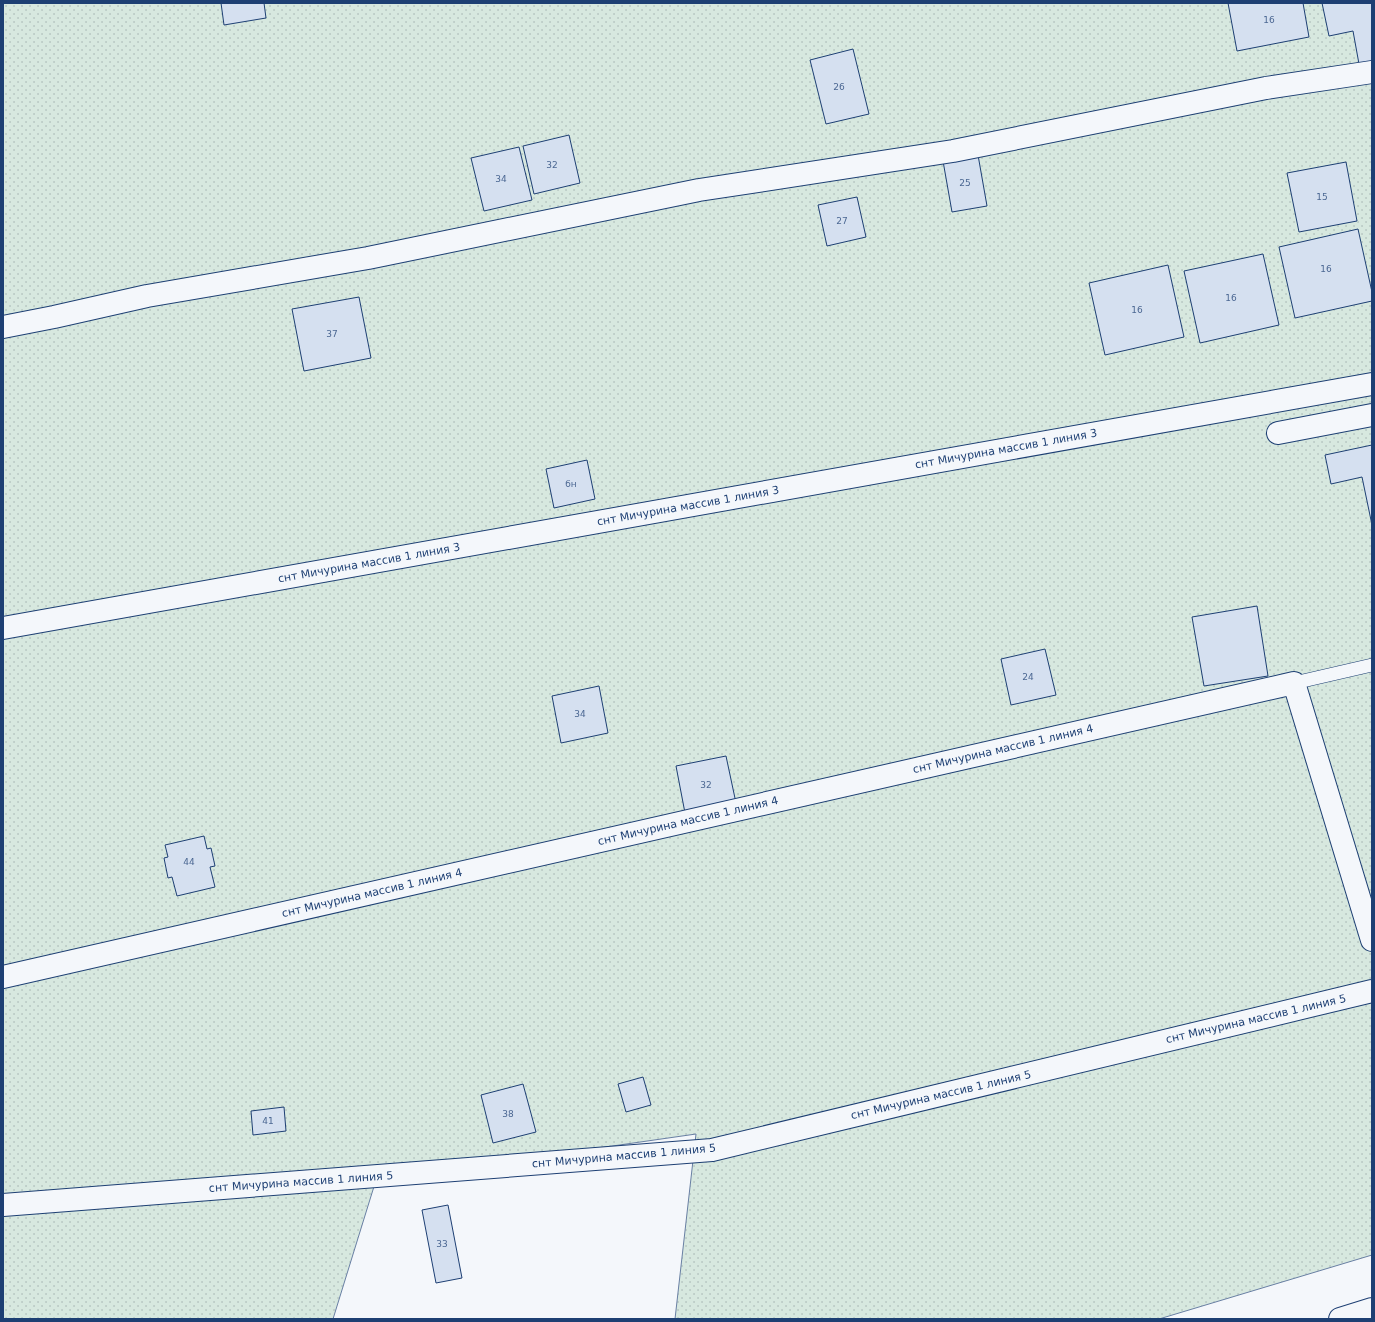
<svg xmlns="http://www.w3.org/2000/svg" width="1375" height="1322" viewBox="0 0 1375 1322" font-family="'DejaVu Sans',sans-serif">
	<defs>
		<pattern id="garden-dots" width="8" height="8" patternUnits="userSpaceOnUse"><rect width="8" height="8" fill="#d7e8df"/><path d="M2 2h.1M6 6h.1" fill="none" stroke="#b8c8c3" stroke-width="1.8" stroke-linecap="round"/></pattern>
	</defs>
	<rect width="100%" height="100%" fill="#f4f7fb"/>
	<!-- garden -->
	<polygon fill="url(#garden-dots)" stroke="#687fa3" points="3,3 1372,3 1372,1255 1159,1319 675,1319 696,1134 376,1180 333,1319 3,1319"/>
	<!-- building -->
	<g fill="#d5e0f0" stroke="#1d3f73">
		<polygon points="221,3 264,3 266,18 224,25"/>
		<polygon points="1228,3 1303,3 1309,37 1237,51"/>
		<polygon points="1322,3 1372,3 1372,61 1359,64 1353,31 1329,36"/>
		<polygon points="853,49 869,114 826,124 810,60"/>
		<polygon points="569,135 580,183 534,194 523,146"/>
		<polygon points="519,147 532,200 484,211 471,158"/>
		<polygon points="978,155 987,206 952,212 943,161"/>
		<polygon points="1346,162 1357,221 1299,232 1287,173"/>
		<polygon points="857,197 866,237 827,246 818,205"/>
		<polygon points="1358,229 1372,292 1372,301 1295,318 1279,247"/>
		<polygon points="1263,254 1279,325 1200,343 1184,271"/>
		<polygon points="1168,265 1184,337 1105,355 1089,283"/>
		<polygon points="359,297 371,358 304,371 292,309"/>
		<polygon points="1372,445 1372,525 1362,477 1331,484 1325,455"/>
		<polygon points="587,460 595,499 554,508 546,469"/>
		<polygon points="1257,606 1268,676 1204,686 1192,617"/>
		<polygon points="1045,649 1056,695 1011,705 1001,659"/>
		<polygon points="599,686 608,733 561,743 552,696"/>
		<polygon points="726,756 736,803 685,813 676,766"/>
		<polygon points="204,836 207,849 211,848 215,866 210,867 215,887 177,896 172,877 168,878 164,858 168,857 165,845"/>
		<polygon points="643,1077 651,1105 626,1112 618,1084"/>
		<polygon points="523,1084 536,1132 493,1143 481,1095"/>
		<polygon points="284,1107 286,1131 253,1135 251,1111"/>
		<polygon points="448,1205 462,1278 436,1283 422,1210"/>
	</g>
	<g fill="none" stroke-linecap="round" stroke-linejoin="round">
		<!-- lane casing -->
		<g stroke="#1d3f73" stroke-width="14">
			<polyline id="lane" points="1294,683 1372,665"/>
		</g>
		<!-- street casing -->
		<g stroke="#1d3f73" stroke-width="24">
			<g id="street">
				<polyline points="3,327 54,317 147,296 368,258 699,190 953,151 1266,88 1372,72"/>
				<polyline points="1278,433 1372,415"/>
				<polyline points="3,628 1372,384"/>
				<polyline points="3,977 1294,683 1372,940"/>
				<polyline points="3,1205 712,1150 1372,991"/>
			</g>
		</g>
		<!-- secondary casing -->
		<g stroke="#1d3f73" stroke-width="24">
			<polyline id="secondary" points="1340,1319 1372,1309"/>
		</g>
		<!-- lane -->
		<use href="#lane" stroke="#f4f7fb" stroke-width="13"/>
		<!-- street -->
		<use href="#street" stroke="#f4f7fb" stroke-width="22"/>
		<!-- secondary -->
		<use href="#secondary" stroke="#f4f7fb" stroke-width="22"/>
	</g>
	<g text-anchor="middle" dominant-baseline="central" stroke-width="3" stroke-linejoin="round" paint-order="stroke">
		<!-- number labels -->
		<g font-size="9" fill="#4b6792">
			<text x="1269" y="20">16</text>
			<text x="839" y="87">26</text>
			<text x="552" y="165">32</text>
			<text x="501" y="179">34</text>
			<text x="965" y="183">25</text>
			<text x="1322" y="197">15</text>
			<text x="842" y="221">27</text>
			<text x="1326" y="269">16</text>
			<text x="1231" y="298">16</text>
			<text x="1137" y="310">16</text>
			<text x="332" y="334">37</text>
			<text x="571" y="484">бн</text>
			<text x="1028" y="677">24</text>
			<text x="580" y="714">34</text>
			<text x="706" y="785">32</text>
			<text x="189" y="862">44</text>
			<text x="508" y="1114">38</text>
			<text x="268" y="1121">41</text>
			<text x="442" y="1244">33</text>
		</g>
		<!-- street labels -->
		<g font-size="11" fill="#1d3f73" stroke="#f4f7fb">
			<text transform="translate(1006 449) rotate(-10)">снт Мичурина массив 1 линия 3</text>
			<text transform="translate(688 506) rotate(-10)">снт Мичурина массив 1 линия 3</text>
			<text transform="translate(369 563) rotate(-10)">снт Мичурина массив 1 линия 3</text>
			<text transform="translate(1003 749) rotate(-13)">снт Мичурина массив 1 линия 4</text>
			<text transform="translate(688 821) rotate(-13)">снт Мичурина массив 1 линия 4</text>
			<text transform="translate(372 893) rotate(-13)">снт Мичурина массив 1 линия 4</text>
			<text transform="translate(1256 1019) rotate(-13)">снт Мичурина массив 1 линия 5</text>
			<text transform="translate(941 1095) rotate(-13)">снт Мичурина массив 1 линия 5</text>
			<text transform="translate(624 1156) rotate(-5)">снт Мичурина массив 1 линия 5</text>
			<text transform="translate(301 1182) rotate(-4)">снт Мичурина массив 1 линия 5</text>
		</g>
	</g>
	<!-- border -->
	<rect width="1375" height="1322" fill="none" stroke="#1d3f73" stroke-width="8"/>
</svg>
